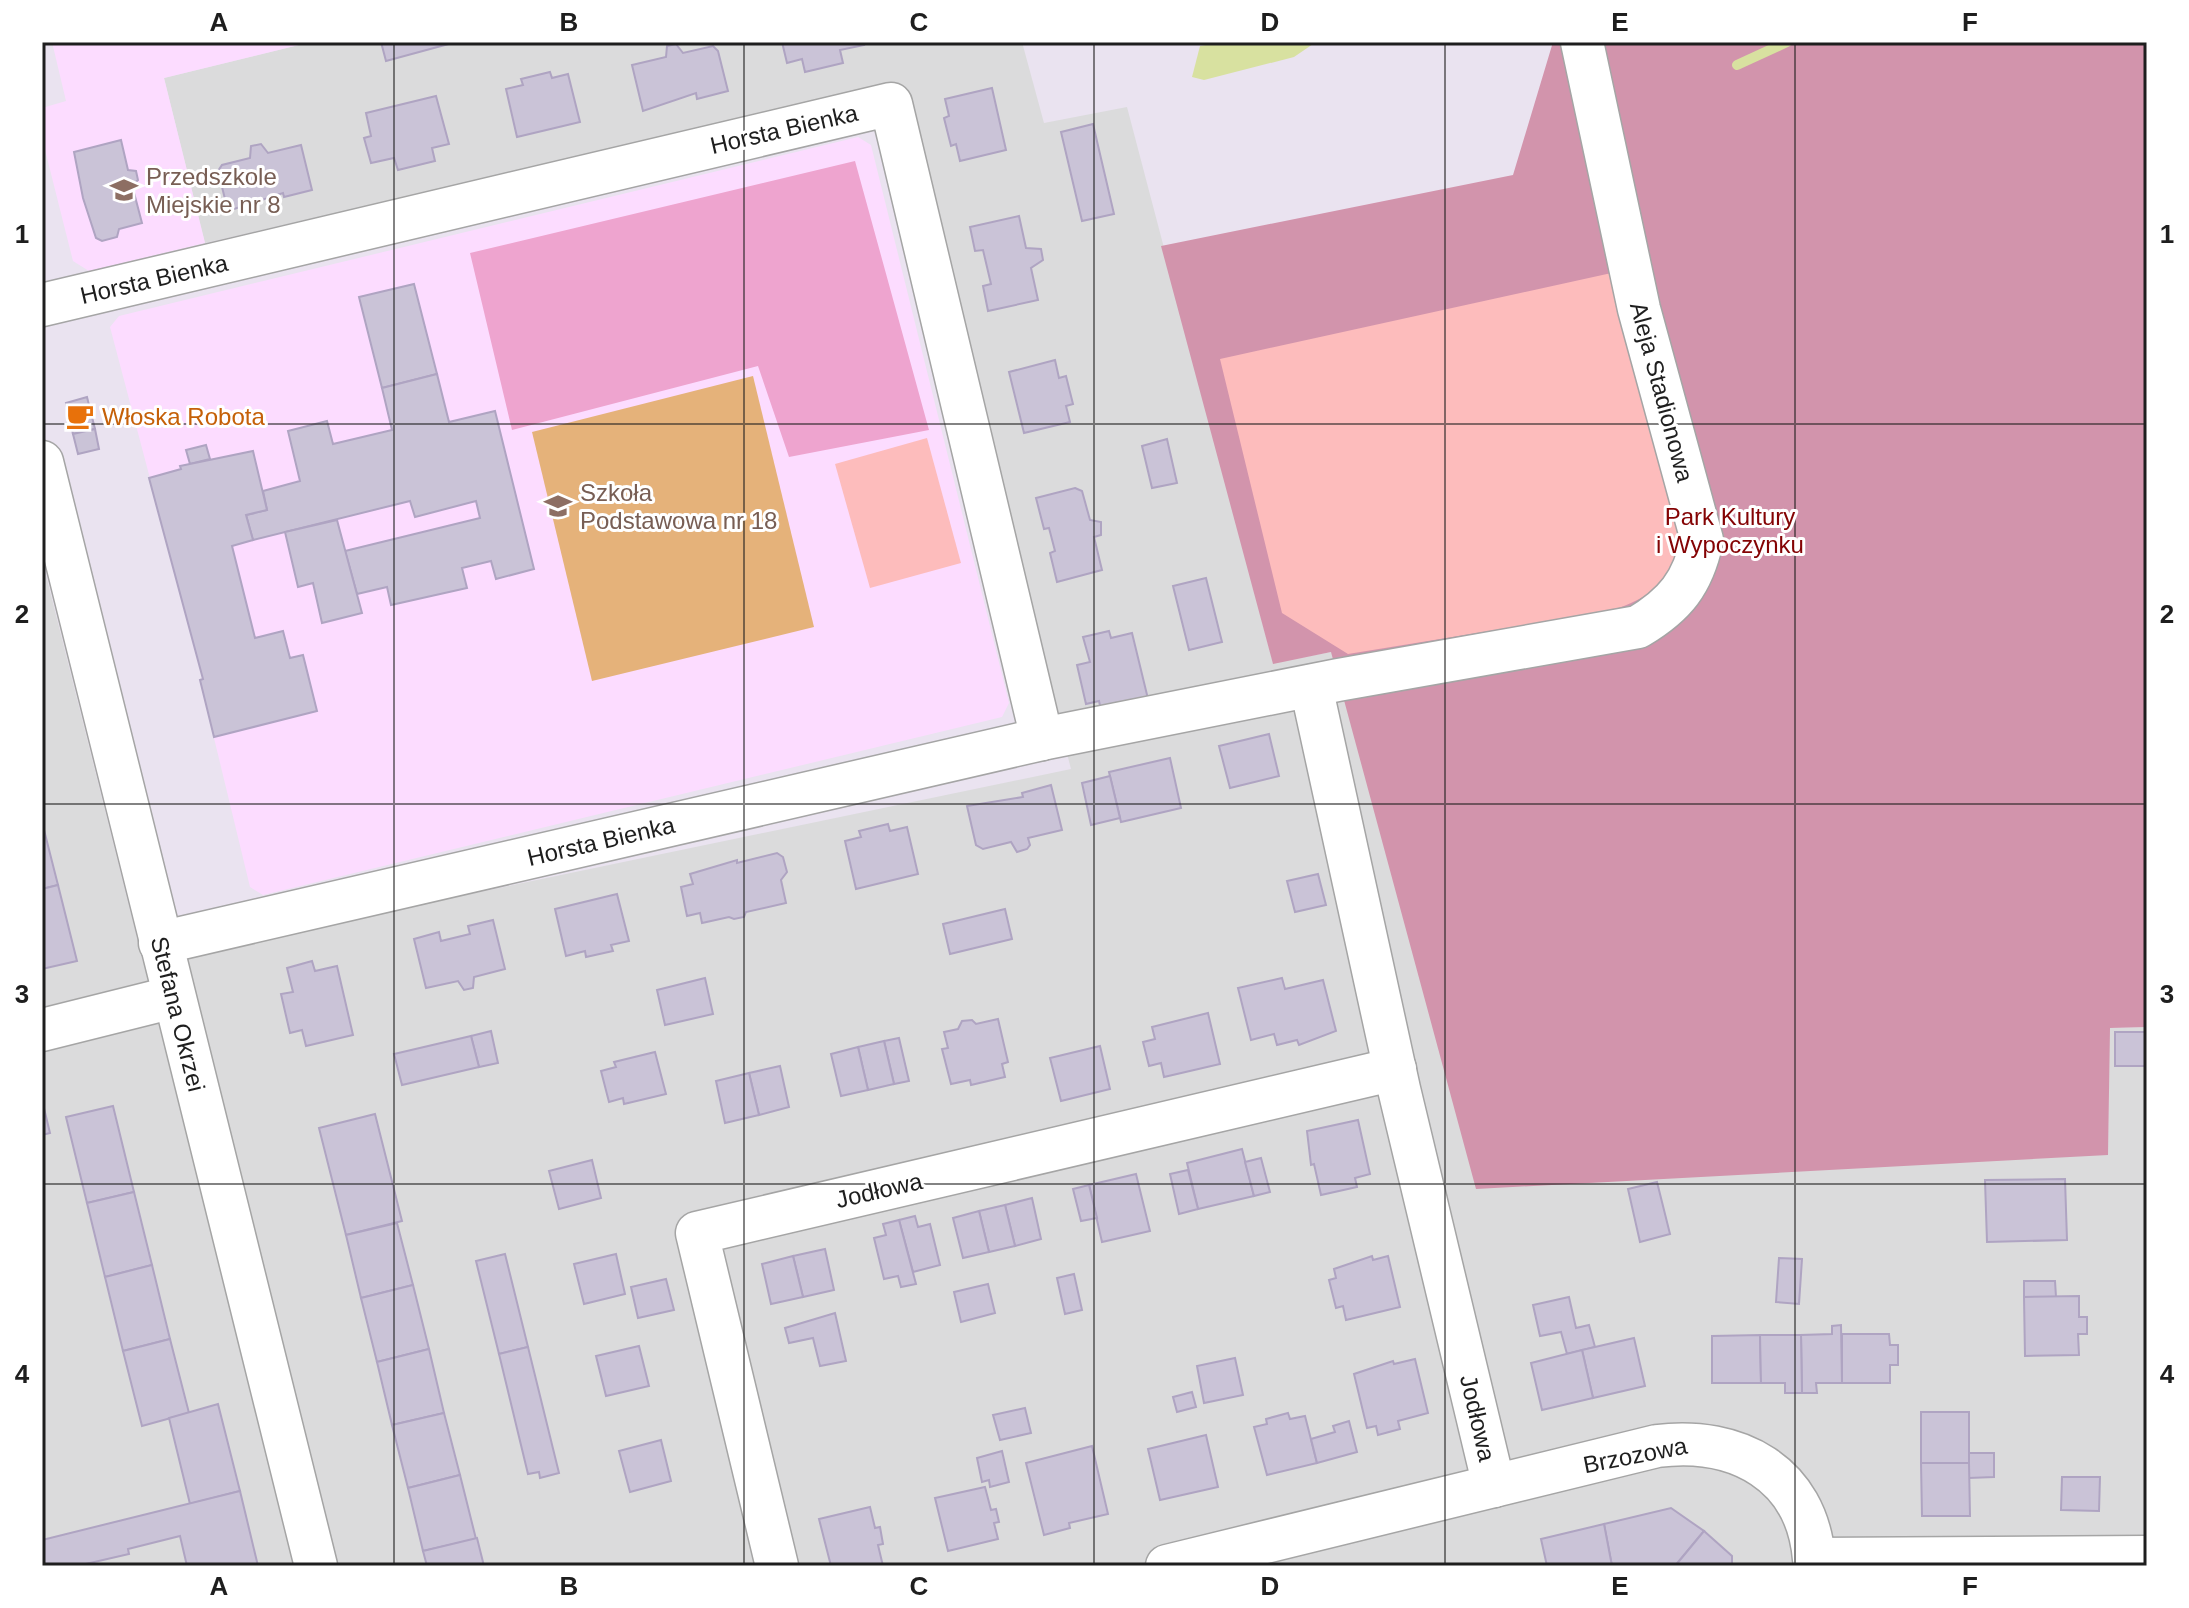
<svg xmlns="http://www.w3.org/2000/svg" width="2189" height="1608" viewBox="0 0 2189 1608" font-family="Arial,sans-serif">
	<rect width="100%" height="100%" fill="#eae3f0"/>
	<!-- residential -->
	<polygon fill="#dbdbdc" points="311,42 1022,42 1044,123 1127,107 1273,663 1331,652 2108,1155 2109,1028 2147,1027 2147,1566 42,1566 42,559 143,962 1071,769 895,86 205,243 164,78"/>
	<!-- education -->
	<g fill="#fcdcff">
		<polygon points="52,42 311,42 164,78 205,243 89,271 73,261 42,138 42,108 66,101"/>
		<polygon points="858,137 871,145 1009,703 1002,717 263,895 250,887 200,680 203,679 110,327 119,316"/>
	</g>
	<!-- grass -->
	<polygon fill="#eea4cf" points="855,161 929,430 789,457 758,366 512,430 470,253"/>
	<!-- forest -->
	<polygon fill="#d294ac" points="1553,42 2147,42 2147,1027 2110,1028 2108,1155 1476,1189 1331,652 1273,664 1161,246 1513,175"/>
	<!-- park -->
	<g fill="#fdbcbc">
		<path d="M1616,272C1631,331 1646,391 1662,451C1669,479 1682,513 1680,542C1679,582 1638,604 1605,612L1348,654L1282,613L1220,359Z"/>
		<polygon points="927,438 961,563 870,588 835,464"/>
	</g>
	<!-- pitch -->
	<polygon fill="#e5b27a" points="753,376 814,627 592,681 532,432"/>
	<!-- water -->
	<polygon fill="#d8e1a0" points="1223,42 1316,42 1294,57 1204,80 1192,77 1200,46"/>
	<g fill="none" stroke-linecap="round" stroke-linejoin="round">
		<!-- stream -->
		<polyline stroke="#d8e1a0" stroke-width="10" points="1737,65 1787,42"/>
	</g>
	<!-- building -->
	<g fill="#cac3d7" stroke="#afa4c2" stroke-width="2">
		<polygon points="381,42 456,42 386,61"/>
		<polygon points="782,42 863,42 864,45 840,50 843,63 805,72 802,59 787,63"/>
		<polygon points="676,44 683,53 713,46 718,51 728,91 697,99 696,93 643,111 632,65 666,57 667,46"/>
		<polygon points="550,72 552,78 568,74 580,122 517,137 506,89 523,85 521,79"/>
		<polygon points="992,88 1006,150 960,161 956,144 951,146 944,118 949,116 945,99"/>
		<polygon points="436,96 449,144 432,148 435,161 398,170 394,158 371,163 364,138 371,136 366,113"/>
		<polygon points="1093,124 1114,214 1082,221 1061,132"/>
		<polygon points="121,140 128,170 136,171 138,180 132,185 142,223 119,229 117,237 102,241 96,238 83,198 74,152"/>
		<polygon points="261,144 268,153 301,145 312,190 284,197 283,193 228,211 218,171 222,165 250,158 251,146"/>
		<polygon points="1019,216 1026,248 1041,249 1043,260 1031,268 1038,300 988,311 983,286 991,284 983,250 975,251 970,227"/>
		<polygon points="414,284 437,374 382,388 359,297"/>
		<polygon points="1055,360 1059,378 1066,376 1073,404 1066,406 1070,422 1024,433 1009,372"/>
		<polygon points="437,374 449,422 495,411 534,569 496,579 491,561 462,568 467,588 391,605 387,587 357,594 345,551 480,518 476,501 415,517 410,501 253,540 246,515 267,510 263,491 300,481 288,431 327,421 333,444 392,430 382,388"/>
		<polygon points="87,397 95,429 73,434 66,403"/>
		<polygon points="95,429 99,449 78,454 73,434"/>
		<polygon points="1167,439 1177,483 1152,488 1142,446"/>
		<polygon points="206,445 210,459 190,464 186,450"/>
		<polygon points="253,451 267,510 246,515 253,540 232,546 255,638 283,631 290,658 303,655 317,711 214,737 200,680 203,679 149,478 181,469 180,466"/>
		<polygon points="1075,488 1082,491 1090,520 1101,522 1101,535 1094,537 1102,570 1057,582 1050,553 1055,551 1049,528 1044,529 1036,498"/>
		<polygon points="337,520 362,613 322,623 313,583 298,587 285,532"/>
		<polygon points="1206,578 1222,642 1189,650 1173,586"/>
		<polygon points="1109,631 1111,638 1132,633 1149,703 1102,715 1099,701 1086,704 1077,665 1090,662 1083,637"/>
		<polygon points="1269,734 1279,776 1230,788 1219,746"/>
		<polygon points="1170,758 1181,808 1121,822 1109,772"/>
		<polygon points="1110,776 1120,818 1091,825 1082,783"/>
		<polygon points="1051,785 1062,830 1028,838 1030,845 1027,849 1017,852 1011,842 983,849 976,845 967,806 1023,797 1022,793"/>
		<polygon points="42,822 58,885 42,889"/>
		<polygon points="888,824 890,831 907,827 918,874 856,889 845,841 861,837 859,831"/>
		<polygon points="777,853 783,857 787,872 781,880 786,903 746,912 744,917 734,919 729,917 702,923 700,913 687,916 681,887 693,884 690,874 737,860 737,863"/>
		<polygon points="1318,874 1326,905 1295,912 1287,881"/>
		<polygon points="58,885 77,961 42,969 42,889"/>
		<polygon points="617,894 629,941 611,945 613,951 586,957 585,951 566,956 555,909"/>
		<polygon points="1005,909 1012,939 950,954 943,924"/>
		<polygon points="493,920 505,969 474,977 473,988 464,990 458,981 426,988 414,939 439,932 441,941 470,934 468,926"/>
		<polygon points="312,961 315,971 337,966 353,1035 306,1046 302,1030 290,1033 281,994 293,992 287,968"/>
		<polygon points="705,978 713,1014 665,1025 657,990"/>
		<polygon points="1282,978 1285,989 1323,980 1336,1031 1299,1045 1297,1040 1277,1045 1274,1034 1251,1040 1238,988"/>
		<polygon points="1208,1013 1220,1064 1164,1077 1161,1063 1149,1066 1143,1042 1155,1039 1152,1027"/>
		<polygon points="998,1019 1008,1062 1002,1064 1005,1077 971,1085 970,1080 951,1084 942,1049 948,1048 944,1032 958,1029 962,1021 972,1020 976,1024"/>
		<polygon points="491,1031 498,1063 479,1067 471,1036"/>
		<rect x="2115" y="1032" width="32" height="34"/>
		<polygon points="471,1036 479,1067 402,1085 394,1054"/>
		<polygon points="899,1038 909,1081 894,1084 884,1041"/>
		<polygon points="884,1041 894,1084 868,1090 858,1047"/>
		<polygon points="1100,1046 1110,1089 1061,1101 1050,1058"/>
		<polygon points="858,1047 868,1090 841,1096 831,1054"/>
		<polygon points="655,1052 666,1094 624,1104 623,1098 609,1102 601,1071 616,1067 614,1062"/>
		<polygon points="780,1066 789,1107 759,1115 749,1073"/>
		<polygon points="749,1073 759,1115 725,1123 716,1081"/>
		<polygon points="42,1100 50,1133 42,1135"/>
		<polygon points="113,1106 134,1192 87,1203 66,1117"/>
		<polygon points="375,1114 402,1221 346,1235 319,1128"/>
		<polygon points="1358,1120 1370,1174 1355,1178 1357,1187 1321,1195 1314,1164 1311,1165 1307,1131"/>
		<polygon points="1242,1149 1254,1196 1198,1209 1187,1163"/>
		<polygon points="1261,1158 1270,1192 1254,1196 1245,1162"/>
		<polygon points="592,1160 601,1198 559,1209 549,1171"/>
		<polygon points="1188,1170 1198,1209 1179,1214 1170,1174"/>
		<polygon points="1136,1174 1150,1231 1102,1242 1089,1185"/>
		<polygon points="2065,1179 2067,1240 1987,1242 1985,1180"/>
		<polygon points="1657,1182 1670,1234 1640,1242 1628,1189"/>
		<polygon points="1089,1185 1097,1218 1081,1221 1073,1189"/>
		<polygon points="134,1192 152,1265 105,1277 87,1203"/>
		<polygon points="1032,1198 1041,1239 1015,1246 1005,1205"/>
		<polygon points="1005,1205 1015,1246 989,1252 979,1211"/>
		<polygon points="979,1211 989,1252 963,1258 953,1218"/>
		<polygon points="915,1216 918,1227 930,1224 940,1265 913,1272 899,1220"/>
		<polygon points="899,1220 916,1284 901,1287 898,1276 884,1279 874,1238 886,1235 883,1224"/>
		<polygon points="397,1223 413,1285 361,1298 346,1235"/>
		<polygon points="825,1249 834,1290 803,1297 793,1256"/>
		<polygon points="505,1254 528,1347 499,1354 476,1261"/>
		<polygon points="616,1254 625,1294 584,1304 574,1264"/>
		<polygon points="793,1256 803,1297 771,1304 762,1264"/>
		<polygon points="1372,1256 1373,1260 1388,1256 1400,1307 1346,1320 1343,1306 1336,1308 1329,1280 1336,1278 1334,1269"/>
		<polygon points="1779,1258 1802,1259 1799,1304 1776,1302"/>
		<polygon points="152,1265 170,1339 123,1351 105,1277"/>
		<polygon points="1074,1274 1082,1310 1065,1314 1057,1278"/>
		<polygon points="666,1279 674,1310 638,1318 631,1287"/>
		<polygon points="2024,1281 2055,1281 2056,1297 2024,1297"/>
		<polygon points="988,1284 995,1313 961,1322 954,1292"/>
		<polygon points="413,1285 429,1349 377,1362 361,1298"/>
		<polygon points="2079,1296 2079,1317 2087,1317 2087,1334 2078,1334 2079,1355 2025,1356 2024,1297"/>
		<polygon points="1569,1297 1576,1328 1589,1325 1595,1347 1567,1354 1561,1332 1540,1336 1533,1305"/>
		<polygon points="835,1313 846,1361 820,1366 813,1338 789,1343 785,1328"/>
		<polygon points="1841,1325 1842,1383 1816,1383 1817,1393 1802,1393 1801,1335 1832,1334 1832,1326"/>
		<polygon points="1842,1334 1889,1334 1890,1345 1898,1345 1898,1365 1890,1365 1890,1383 1842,1383"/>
		<polygon points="1760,1335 1761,1383 1712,1383 1712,1336"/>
		<polygon points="1760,1335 1801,1335 1802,1393 1785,1393 1785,1383 1761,1383"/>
		<polygon points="1634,1338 1645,1386 1593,1398 1582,1350"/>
		<polygon points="170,1339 189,1413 142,1426 123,1351"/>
		<polygon points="639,1346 649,1386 606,1396 596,1356"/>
		<polygon points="528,1347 559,1473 540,1478 539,1472 528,1474 499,1354"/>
		<polygon points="429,1349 444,1413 392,1425 377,1362"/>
		<polygon points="1582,1350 1593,1398 1542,1410 1531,1363"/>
		<polygon points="1235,1358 1243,1395 1204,1403 1197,1366"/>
		<polygon points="1415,1359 1428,1413 1398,1421 1400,1429 1378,1435 1376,1426 1367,1428 1354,1374 1393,1361 1394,1364"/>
		<polygon points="1192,1392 1196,1407 1177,1412 1173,1397"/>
		<polygon points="218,1404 240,1491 190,1504 169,1418"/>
		<polygon points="1025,1408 1031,1433 1000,1440 993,1415"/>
		<rect x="1921" y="1412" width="48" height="51"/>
		<polygon points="444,1413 460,1475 408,1488 392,1425"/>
		<polygon points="1288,1413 1290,1419 1305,1416 1317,1463 1267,1475 1254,1427 1267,1424 1266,1419"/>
		<polygon points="1349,1421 1357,1452 1317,1463 1311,1439 1335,1432 1333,1426"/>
		<polygon points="1206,1435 1218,1487 1160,1500 1148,1449"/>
		<polygon points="661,1440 671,1481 630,1492 619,1451"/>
		<polygon points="1092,1446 1108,1514 1069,1523 1070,1528 1044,1535 1026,1463"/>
		<polygon points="1002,1451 1009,1482 990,1487 989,1480 982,1482 977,1458"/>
		<polygon points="1969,1453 1994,1453 1994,1477 1969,1478"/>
		<polygon points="1921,1463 1969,1463 1970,1516 1922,1516"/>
		<polygon points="460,1475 476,1539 423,1551 408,1488"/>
		<polygon points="2062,1477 2100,1477 2099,1511 2061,1510"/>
		<polygon points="985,1487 991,1510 996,1509 999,1522 994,1523 998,1539 948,1551 935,1498"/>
		<polygon points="240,1491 258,1566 187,1566 180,1536 128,1549 129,1554 77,1566 42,1566 42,1540"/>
		<polygon points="870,1507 875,1528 880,1527 883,1544 878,1545 883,1566 831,1566 819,1519"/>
		<polygon points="1671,1508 1704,1531 1675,1566 1612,1566 1604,1524"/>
		<polygon points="1604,1524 1612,1566 1547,1566 1541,1539"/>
		<polygon points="1704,1531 1732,1556 1732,1566 1675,1566"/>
		<polygon points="477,1538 484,1566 427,1566 423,1551"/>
	</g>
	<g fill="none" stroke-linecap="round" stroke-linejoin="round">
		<!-- street casing -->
		<g stroke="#a5a5a5" stroke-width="45">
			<g id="street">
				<polyline points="42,305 891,104 1042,739"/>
				<polyline points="42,462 316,1566"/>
				<polyline points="1311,686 1399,1089 1494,1486"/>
				<path d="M160,943L1042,739L1338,680L1638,627C1675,605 1693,583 1702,540L1639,309L1582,42"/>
				<polyline points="42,1030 174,997"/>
				<polyline points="777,1566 697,1233 1395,1069"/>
				<path d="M1167,1566L1657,1446C1737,1436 1807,1473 1814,1559L2147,1557"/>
			</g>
		</g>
		<!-- street -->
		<use href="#street" stroke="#fff" stroke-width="42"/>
	</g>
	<!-- grid -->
	<path fill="none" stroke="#1e1e1e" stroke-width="2" stroke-opacity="0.55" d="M394,42V1566M744,42V1566M1094,42V1566M1445,42V1566M1795,42V1566M42,424H2147M42,804H2147M42,1184H2147"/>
	<!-- icons -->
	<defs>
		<g id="school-bare" transform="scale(2.16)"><path d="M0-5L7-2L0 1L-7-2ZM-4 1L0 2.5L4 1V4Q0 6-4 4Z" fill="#8d6e63" stroke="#fff" stroke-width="2.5" paint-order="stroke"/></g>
		<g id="cafe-bare" transform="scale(2.16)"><path d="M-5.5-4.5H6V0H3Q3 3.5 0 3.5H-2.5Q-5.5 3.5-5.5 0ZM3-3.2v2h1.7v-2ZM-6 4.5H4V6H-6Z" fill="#e8710a" stroke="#fff" stroke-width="2.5" paint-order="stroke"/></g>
	</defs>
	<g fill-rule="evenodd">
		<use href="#school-bare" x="124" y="190"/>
		<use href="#cafe-bare" x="80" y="416"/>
		<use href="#school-bare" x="558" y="506"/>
	</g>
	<g text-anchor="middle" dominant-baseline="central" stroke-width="6" stroke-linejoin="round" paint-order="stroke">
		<!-- street labels -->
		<g font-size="24" fill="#1e1e1e" stroke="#fff">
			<text transform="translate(784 129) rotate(-13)">Horsta Bienka</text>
			<text transform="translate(154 279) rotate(-13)">Horsta Bienka</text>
			<text transform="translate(1662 392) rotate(75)">Aleja Stadionowa</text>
			<text transform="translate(601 841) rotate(-13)">Horsta Bienka</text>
			<text transform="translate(178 1014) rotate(76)">Stefana Okrzei</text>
			<text transform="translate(879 1190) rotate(-13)">Jodłowa</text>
			<text transform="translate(1478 1418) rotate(77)">Jodłowa</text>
			<text transform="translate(1635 1455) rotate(-11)">Brzozowa</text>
		</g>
		<!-- education labels -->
		<g font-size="24" fill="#785e54" stroke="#fff" text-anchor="start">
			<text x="146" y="176">Przedszkole<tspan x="146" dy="28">Miejskie nr 8</tspan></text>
			<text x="580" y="492">Szkoła<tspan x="580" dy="28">Podstawowa nr 18</tspan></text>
		</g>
		<!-- food labels -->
		<g font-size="24" fill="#c56008" stroke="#fff" text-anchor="start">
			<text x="102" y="416">Włoska Robota</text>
		</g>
		<!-- park labels -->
		<g font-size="24" fill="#840304" stroke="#fff">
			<text x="1730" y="516">Park Kultury<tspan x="1730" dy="28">i Wypoczynku</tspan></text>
		</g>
	</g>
	<!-- border -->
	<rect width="2189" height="1608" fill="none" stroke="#ffffff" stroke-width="88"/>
	<rect x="44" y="44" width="2101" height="1520" fill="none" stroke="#1e1e1e" stroke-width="3"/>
	<g font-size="26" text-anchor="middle" font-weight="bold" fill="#1e1e1e">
		<text x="219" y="31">A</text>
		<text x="569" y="31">B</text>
		<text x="919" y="31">C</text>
		<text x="1270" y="31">D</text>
		<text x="1620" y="31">E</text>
		<text x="1970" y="31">F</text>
		<text x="22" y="243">1</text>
		<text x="2167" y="243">1</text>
		<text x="22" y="623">2</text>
		<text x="2167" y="623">2</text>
		<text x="22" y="1003">3</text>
		<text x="2167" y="1003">3</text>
		<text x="22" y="1383">4</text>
		<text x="2167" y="1383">4</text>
		<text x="219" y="1595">A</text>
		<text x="569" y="1595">B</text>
		<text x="919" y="1595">C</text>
		<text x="1270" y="1595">D</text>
		<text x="1620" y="1595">E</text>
		<text x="1970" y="1595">F</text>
	</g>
</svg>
